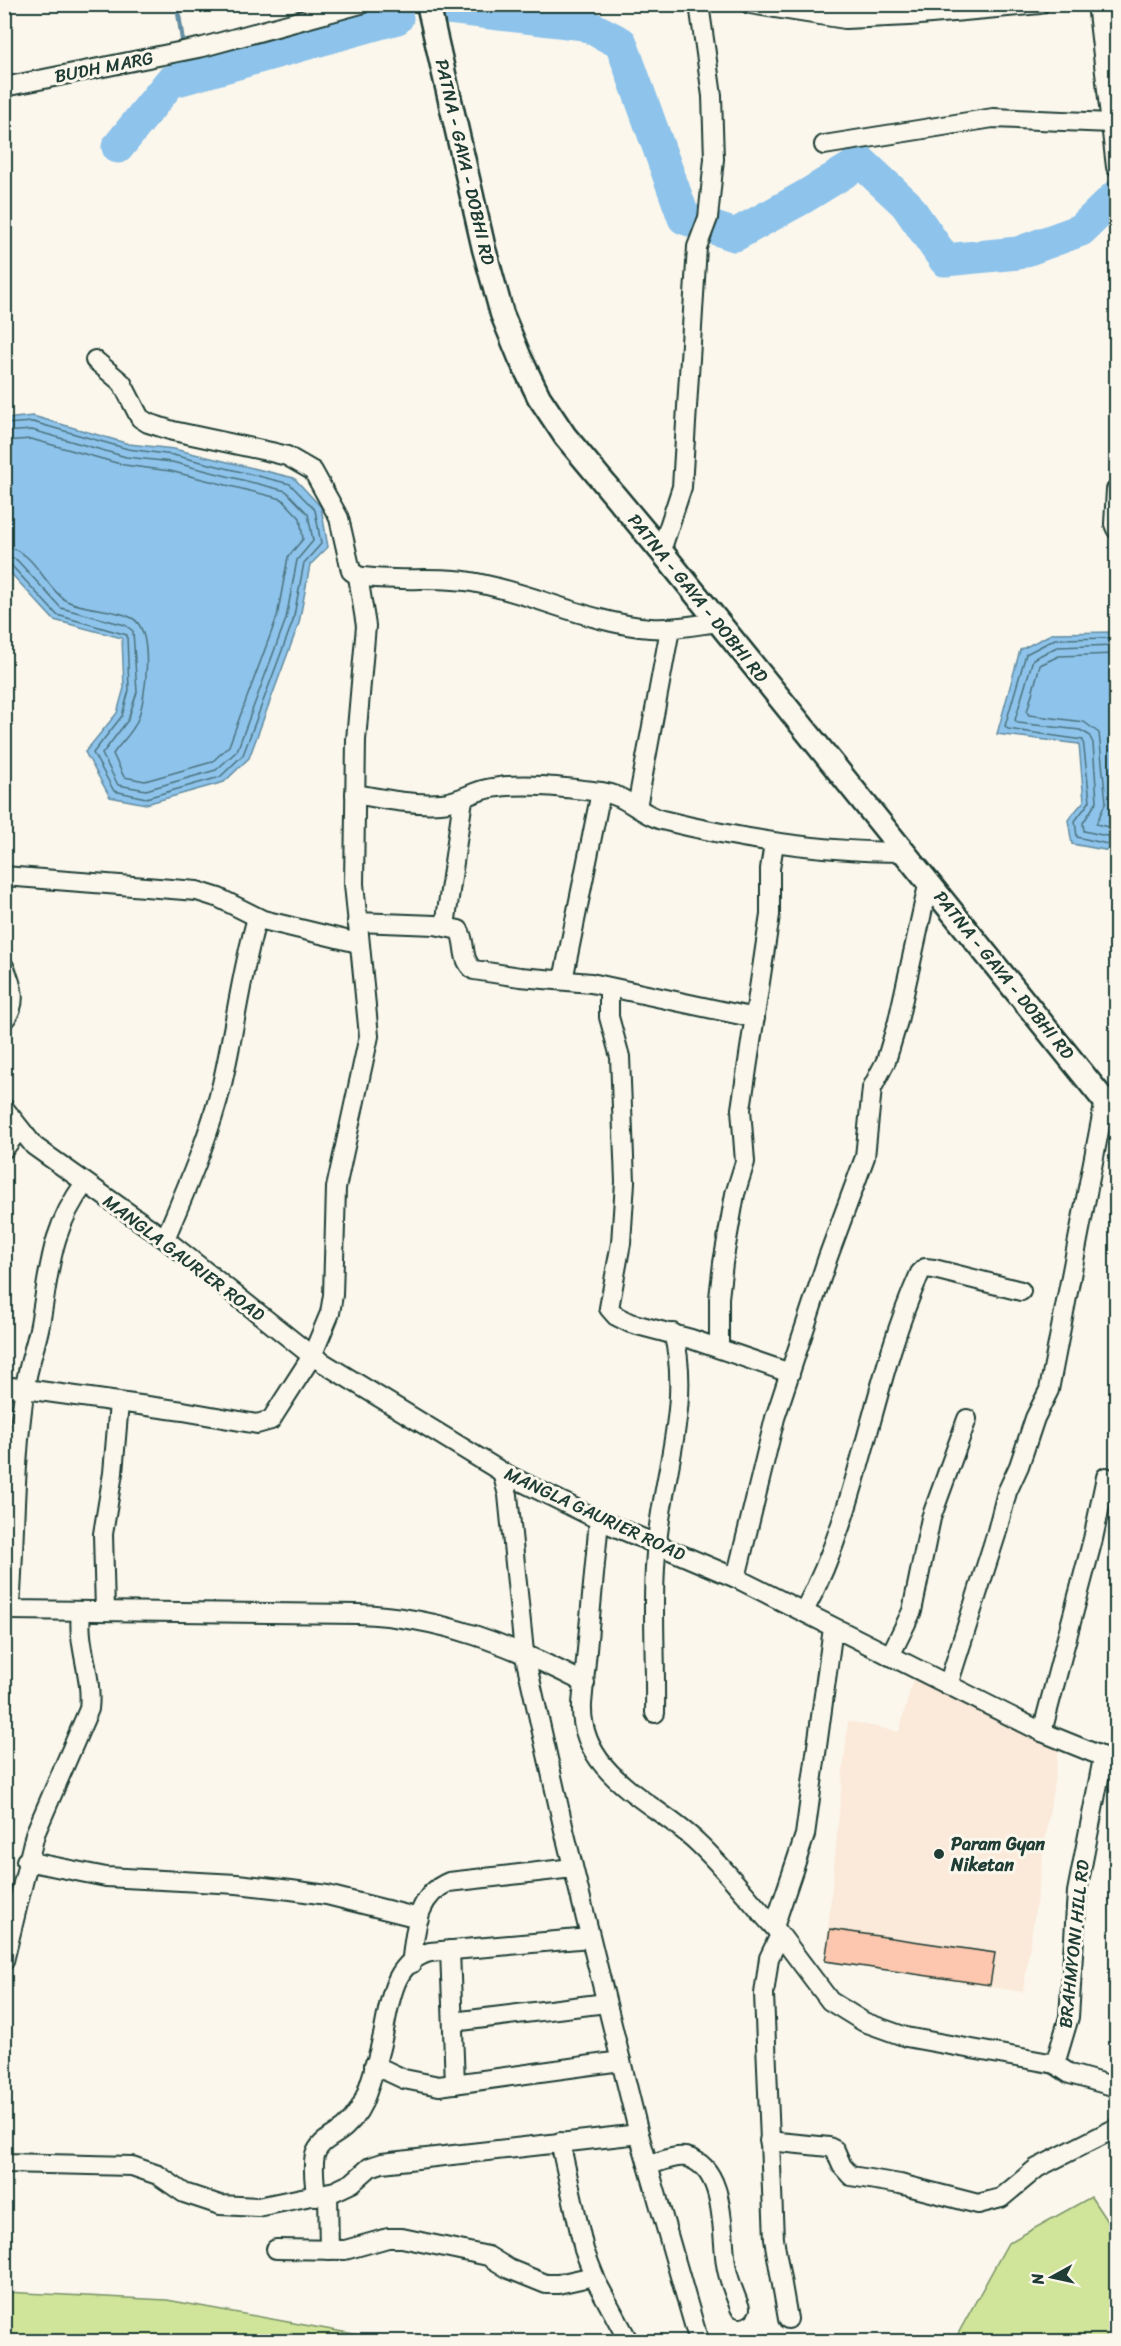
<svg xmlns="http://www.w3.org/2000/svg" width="1121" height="2346" viewBox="0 0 1121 2346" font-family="Sriracha,sans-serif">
	<rect width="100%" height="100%" fill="#fbf7ec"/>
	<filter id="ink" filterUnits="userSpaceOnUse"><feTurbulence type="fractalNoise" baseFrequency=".0167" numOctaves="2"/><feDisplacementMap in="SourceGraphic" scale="12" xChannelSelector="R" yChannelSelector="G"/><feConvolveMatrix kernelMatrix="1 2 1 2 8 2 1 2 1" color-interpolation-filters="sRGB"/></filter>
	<g filter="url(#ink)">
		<!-- built -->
		<polygon fill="#fbe9d9" points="913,1679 1054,1742 1059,1747 1023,1992 825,1961 848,1721 899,1732"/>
		<!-- green -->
		<g fill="#d0e59a" stroke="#789167" stroke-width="1.5">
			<polygon points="1091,2197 1116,2235 1116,2341 954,2341 1008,2243"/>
			<polygon points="4,2292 167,2300 381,2339 382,2341 5,2341"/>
		</g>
		<!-- water -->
		<g fill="#8ec3eb" stroke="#628da2" stroke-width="1.5">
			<polygon points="33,416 129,444 174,449 294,478 321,507 328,547 310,565 299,623 249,758 224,782 146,804 110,797 85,752 117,713 124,688 122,638 54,620 5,567 5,419"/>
			<polygon points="1116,632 1116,852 1072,844 1068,820 1084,801 1079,744 997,734 1020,650 1053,633"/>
		</g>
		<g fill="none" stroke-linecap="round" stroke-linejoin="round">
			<!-- shore -->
			<g stroke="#4b737d" stroke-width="1.5">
				<polyline points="4,424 33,422 128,449 173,455 290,484 315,510 321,544 304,563 293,621 243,755 220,777 146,798 114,791 93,753 122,716 129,690 127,635 57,615 11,565 4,563"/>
				<polyline points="4,432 32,430 126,457 172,462 286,491 308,514 313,541 297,560 286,619 237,751 216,770 146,790 118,785 102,754 128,720 137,692 133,631 125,625 61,608 17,560 4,556"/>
				<path d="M4,441L31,439L124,465L170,471L282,499L300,518L303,539L288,557L277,617L229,746L212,762L145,781L124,777L113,754C120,743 132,734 137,721C146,701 155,630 132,618C113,608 82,610 65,600C44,586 33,548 4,547"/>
				<polyline points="1116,638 1055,639 1026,654 1005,726 1008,729 1083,740 1090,801 1075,821 1077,837 1116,846"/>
				<polyline points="1116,645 1057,647 1033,659 1015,720 1018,723 1080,730 1089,735 1093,743 1097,801 1083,823 1084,831 1116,838"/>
				<polyline points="1116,654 1059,656 1040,665 1027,712 1029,715 1084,722 1099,733 1106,802 1096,824 1116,829"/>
			</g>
			<!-- stream -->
			<polyline stroke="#628da2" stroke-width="5" points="177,4 188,77"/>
			<!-- river -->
			<g stroke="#8ec3eb" stroke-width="33">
				<polyline points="448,8 584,24 621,43 684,218 735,235 804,197 861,162 906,204 945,260 1018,253 1081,230 1116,196"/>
				<polyline points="118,147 170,82 397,18"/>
			</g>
		</g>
		<!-- building -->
		<polygon fill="#fcc7ae" stroke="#1f3d34" stroke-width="1.5" points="830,1929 995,1953 990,1985 825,1961"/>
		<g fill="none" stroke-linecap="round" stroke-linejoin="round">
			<!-- minor casing -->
			<g stroke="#1f3d34" stroke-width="22">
				<g id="minor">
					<polyline points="750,4 845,19 909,16 1040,4"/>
					<polyline points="1097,4 1116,167"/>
					<polyline points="4,87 203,47 361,4"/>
					<polyline points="824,145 993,118 1111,123"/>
					<path d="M95,360L122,383L140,418L148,423L173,431L271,452L287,456L313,471L339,518L351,571L358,576C397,583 438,575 477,583C535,594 590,623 650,628C672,630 695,625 718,622"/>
					<polyline points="1116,490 1114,524 1116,529"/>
					<polyline points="661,551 682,487 697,247 708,218 714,159 712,96 699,4"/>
					<path d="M355,794C383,799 412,805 441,803C460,802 474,790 492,788C527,782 567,788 601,792C627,795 639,814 662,820C743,840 823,852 905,852"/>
					<polyline points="637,807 670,629"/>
					<polyline points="4,876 197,891 219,898 263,920 358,943"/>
					<path d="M357,922L435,925L459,930C467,943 460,959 474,970L520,977L591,983L755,1018"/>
					<polyline points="445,926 463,799"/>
					<path d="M4,966C12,985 19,1003 4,1020"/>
					<polyline points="563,980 601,792"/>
					<polyline points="609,988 609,1017 620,1057 625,1182 621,1243 609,1308 616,1316 630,1323 691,1339 790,1373"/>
					<polyline points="4,1108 34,1146 165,1239 312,1356 502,1472 599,1520 736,1578 1042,1732 1116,1762"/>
					<polyline points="4,1149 19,1130"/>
					<path d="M85,1183C50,1230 50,1269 40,1324C36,1346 28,1365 25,1387C14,1460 15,1536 10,1610L358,1614C442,1617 511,1645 585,1683"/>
					<path d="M165,1239C186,1189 209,1138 222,1084C235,1029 241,972 257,918"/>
					<polyline points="719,1348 719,1298 723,1263 735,1194 745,1162 741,1109 770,915 770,869 774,843"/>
					<polyline points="4,1386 183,1411 257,1424 271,1420 276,1412 312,1356 330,1313 333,1295 336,1188 369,1036 354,884 356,740 366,626 358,576"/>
					<polyline points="502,1472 508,1495 524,1652 564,1830 639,2134 699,2342"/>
					<path d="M599,1520L582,1704C579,1775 654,1801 697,1842C725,1868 748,1899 774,1927L805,1835L833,1628"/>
					<polyline points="736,1578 775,1418 828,1257 865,1157 872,1088 886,1061 898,1021 929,881"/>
					<polyline points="105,1611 103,1534 113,1473 119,1403"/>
					<path d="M804,1611C861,1506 871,1382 920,1273L925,1268L934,1269L1021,1291"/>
					<polyline points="890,1656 912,1611 931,1518 967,1419"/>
					<polyline points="948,1685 996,1535 1007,1492 1019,1466 1035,1418 1049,1390 1105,1100"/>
					<path d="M655,1713C656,1657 651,1597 657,1543C663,1475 692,1400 673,1333"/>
					<polyline points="1042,1732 1093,1539 1106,1477"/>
					<polyline points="1103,1758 1077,1892 1069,2017 1055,2064 1070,2074 1116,2087"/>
					<polyline points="26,1861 106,1877 237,1884 291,1890 327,1895 419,1918"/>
					<polyline points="775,1928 830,2001 864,2022 906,2037 1055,2064"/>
					<polyline points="780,1935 769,1958 764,1994 774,2239 788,2319"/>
					<polyline points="450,1950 455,2084"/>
					<path d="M4,1961L35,1834L89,1709C93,1676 77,1645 81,1613"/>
					<path d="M411,1964C416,1931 415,1896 449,1882L573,1868"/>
					<polyline points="453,2022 606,2003"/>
					<polyline points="374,2065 404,2079 439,2086 621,2061"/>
					<polyline points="769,2141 829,2147 835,2150 842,2166 851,2176 900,2184 978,2204 1001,2198 1037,2168 1116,2128"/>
					<polyline points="560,2142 584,2250 597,2283 629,2342"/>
					<polyline points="4,2163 132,2166 158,2175 184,2193 220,2205 258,2207 335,2191 352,2183 370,2167 382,2163 639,2134"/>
					<path d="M649,2165C660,2162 675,2155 686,2157C727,2167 721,2233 726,2264C728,2280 735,2294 740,2308"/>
					<polyline points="328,2193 329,2250"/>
					<path d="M316,2196C315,2183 312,2168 315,2155C320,2140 334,2137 345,2127C355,2118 363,2105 367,2092C373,2074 379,2054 383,2035C390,2003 392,1962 430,1952L590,1938"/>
					<polyline points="276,2249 345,2250 388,2238 402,2238 488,2256 509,2269 546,2284 558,2284 594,2276"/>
				</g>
			</g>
			<!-- major casing -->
			<g stroke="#1f3d34" stroke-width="27">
				<polyline id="major" points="428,4 484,249 502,314 520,358 539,397 565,436 661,551 1116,1115"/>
			</g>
			<!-- minor -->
			<use href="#minor" stroke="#fbf7ec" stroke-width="18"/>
			<!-- major -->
			<use href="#major" stroke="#fbf7ec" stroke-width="22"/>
		</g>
	</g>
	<!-- markers -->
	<circle fill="#1f3d34" stroke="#fbf7ec" stroke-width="2" cx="939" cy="1854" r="6"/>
	<g text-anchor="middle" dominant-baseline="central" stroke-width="6" stroke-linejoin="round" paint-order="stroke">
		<!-- street labels -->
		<g font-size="18" fill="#1f3d34" stroke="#fbf7ec">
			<text transform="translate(104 67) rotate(-11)">BUDH MARG</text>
			<text transform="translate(465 162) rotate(77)">PATNA - GAYA - DOBHI RD</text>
			<text transform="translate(698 598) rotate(51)">PATNA - GAYA - DOBHI RD</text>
			<text transform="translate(1004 975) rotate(51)">PATNA - GAYA - DOBHI RD</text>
			<text transform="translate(184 1258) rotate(37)">MANGLA GAURIER ROAD</text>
			<text transform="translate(595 1514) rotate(25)">MANGLA GAURIER ROAD</text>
			<text transform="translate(1074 1944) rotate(-84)">BRAHMYONI HILL RD</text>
		</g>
		<!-- poi labels -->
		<g font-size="18" font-weight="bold" fill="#1f3d34" stroke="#fbf7ec" text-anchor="start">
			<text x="951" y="1844">Param Gyan<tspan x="951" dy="21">Niketan</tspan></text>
		</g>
	</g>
	<!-- margin -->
	<rect width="1121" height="2346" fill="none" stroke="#fbf7ec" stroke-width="24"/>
	<rect x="12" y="12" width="1097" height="2322" fill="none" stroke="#1f3d34" stroke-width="2" filter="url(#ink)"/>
	<!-- north arrow -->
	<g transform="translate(1052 2277) rotate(262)" stroke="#fbf7ec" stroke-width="4.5" paint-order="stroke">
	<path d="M0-4.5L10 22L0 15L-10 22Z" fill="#1f3d34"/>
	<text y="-9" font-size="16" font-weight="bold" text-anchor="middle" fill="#1f3d34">N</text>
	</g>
</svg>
